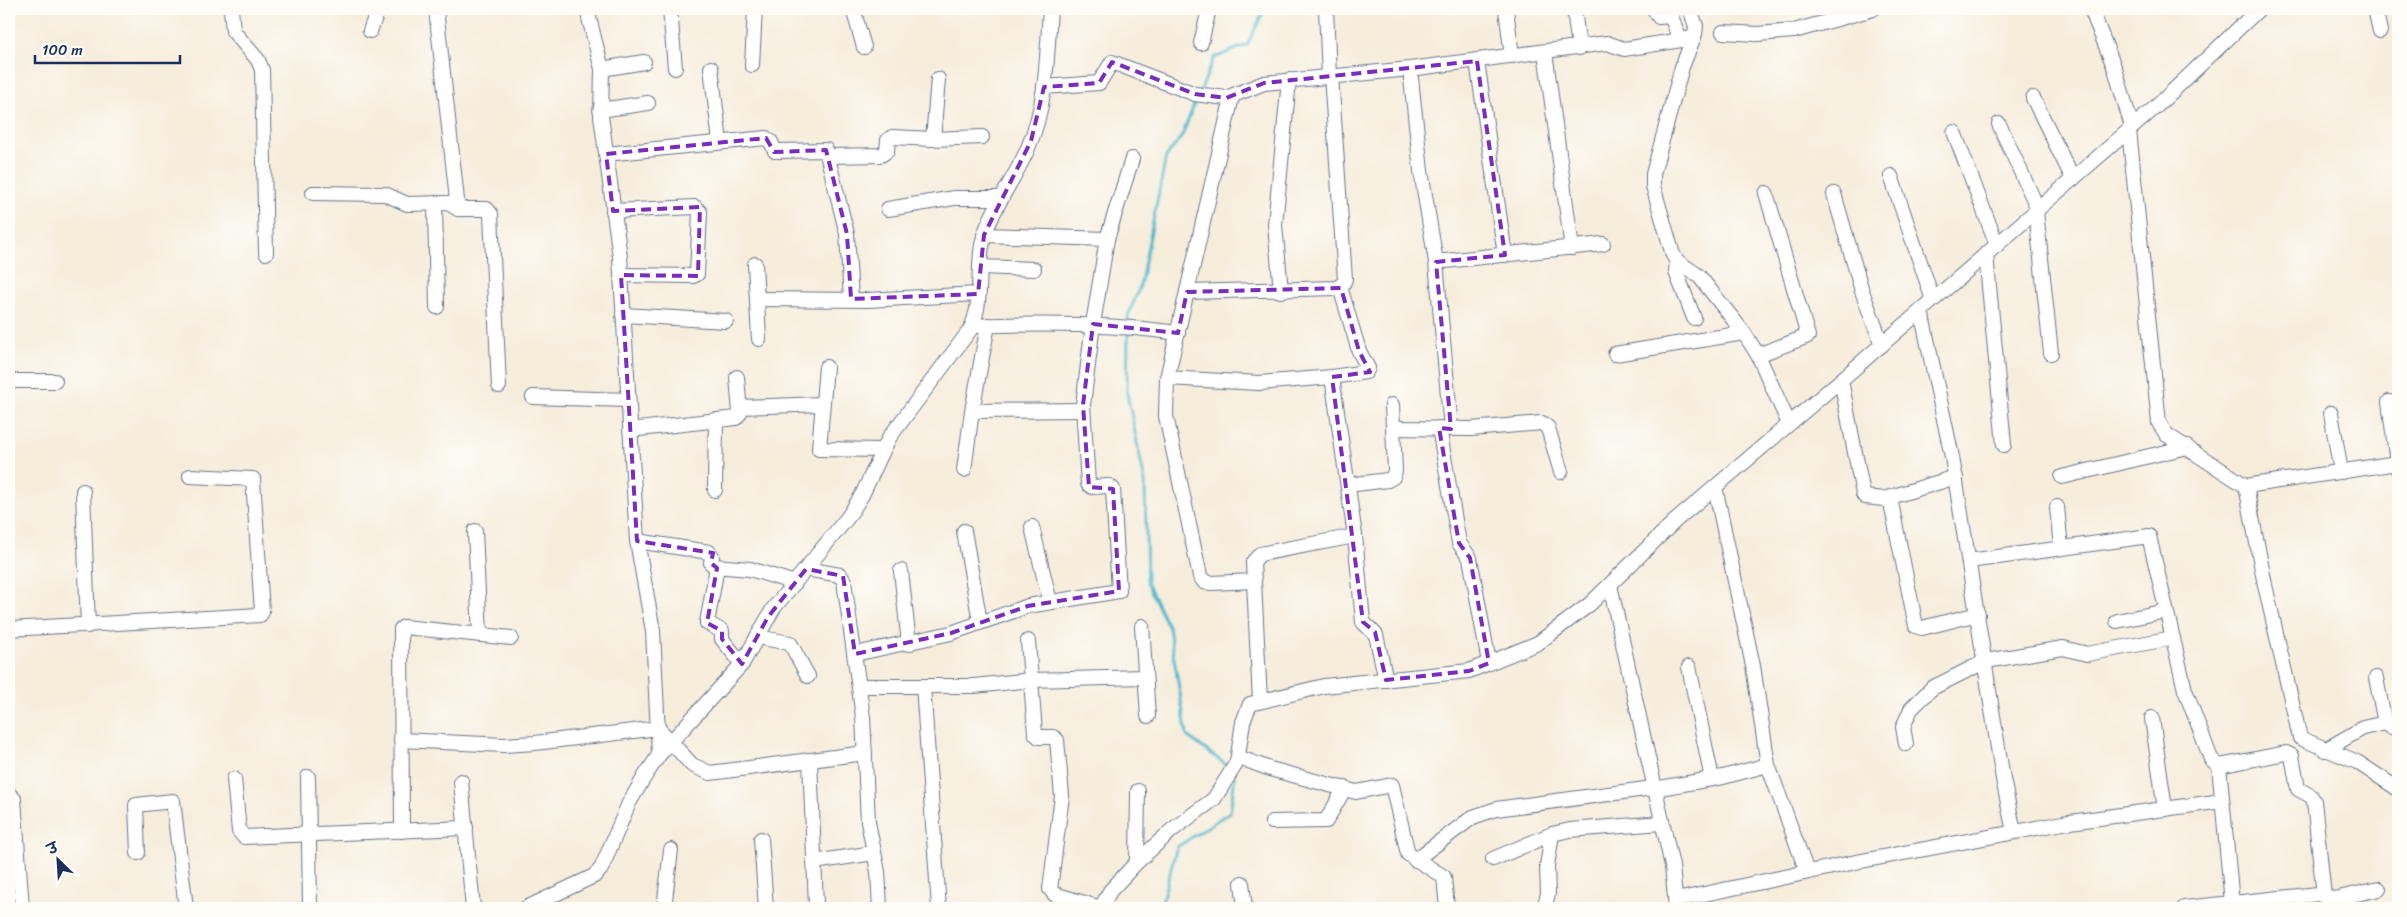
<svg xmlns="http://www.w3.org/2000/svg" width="2407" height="917" viewBox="0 0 2407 917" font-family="Sriracha,'Playpen Sans Deva',sans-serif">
	<rect width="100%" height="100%" fill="#fdfcf7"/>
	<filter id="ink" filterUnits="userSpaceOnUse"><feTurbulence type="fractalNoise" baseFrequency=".02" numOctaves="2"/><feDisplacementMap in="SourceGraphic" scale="10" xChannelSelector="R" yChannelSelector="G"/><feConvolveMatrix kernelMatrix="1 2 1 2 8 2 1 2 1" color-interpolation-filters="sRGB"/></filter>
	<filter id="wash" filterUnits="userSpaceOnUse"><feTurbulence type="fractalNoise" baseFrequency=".0096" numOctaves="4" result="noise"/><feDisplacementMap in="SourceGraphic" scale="20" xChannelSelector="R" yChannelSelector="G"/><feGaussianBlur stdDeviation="1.12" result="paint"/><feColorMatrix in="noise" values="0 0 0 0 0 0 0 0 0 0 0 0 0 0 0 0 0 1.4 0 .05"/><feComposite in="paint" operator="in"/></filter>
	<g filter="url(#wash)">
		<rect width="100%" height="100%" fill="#f6eddb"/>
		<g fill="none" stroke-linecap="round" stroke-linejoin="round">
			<!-- stream -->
			<g stroke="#50b8ce" stroke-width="3">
				<polyline points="1200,92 1214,58 1247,45 1265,9"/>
				<polyline points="1128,323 1128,316 1140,286 1166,157 1182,136 1197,97"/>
				<polyline points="1128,332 1127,393 1145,482 1147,583 1169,628 1187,736 1229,767"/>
				<polyline points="1160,908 1177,847 1230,812 1235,777"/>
			</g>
		</g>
	</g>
	<g filter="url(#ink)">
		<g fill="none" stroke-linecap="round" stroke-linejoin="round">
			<!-- minor casing -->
			<g stroke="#68728a" stroke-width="16">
				<g id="minor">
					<polyline points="231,9 233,31 258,60 262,70 266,253"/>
					<polyline points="436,9 458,209"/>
					<polyline points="589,9 589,18 602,69 601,116 620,257 637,541 653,631 659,755"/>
					<polyline points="670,9 675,68"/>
					<polyline points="853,9 864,47"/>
					<polyline points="1326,9 1329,76"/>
					<polyline points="1506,9 1512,56"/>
					<polyline points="1574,9 1579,48"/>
					<polyline points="1654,9 1659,17 1671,16 1680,40"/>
					<polyline points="1690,9 1696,26 1695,34 1682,67 1653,174 1653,186 1673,255 1677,261 1699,276 1744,333 1758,355 1789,424"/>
					<polyline points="2091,9 2115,69 2132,127"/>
					<polyline points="2375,9 2380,31"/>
					<polyline points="370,31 378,9"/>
					<polyline points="1723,32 1757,34 1794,31 1873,9"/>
					<polyline points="1201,43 1209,9"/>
					<polyline points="1545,52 1572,248"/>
					<polyline points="1477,61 1505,255"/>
					<polyline points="752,65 755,9"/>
					<polyline points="711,68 720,142"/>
					<polyline points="602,69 644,62"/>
					<polyline points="1410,69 1421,171 1436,262 1451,429"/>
					<polyline points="1044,87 1099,83 1112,62 1195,94 1226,98 1264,83 1410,69 1607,43 1624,49 1694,38"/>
					<polyline points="1232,97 1167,378 1166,416 1200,576 1204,582 1211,583 1254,581"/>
					<polyline points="2033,98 2073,179"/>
					<polyline points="600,110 648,103"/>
					<polyline points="1999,124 2038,209"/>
					<polyline points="2129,130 2159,423 2167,435 2246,486 2265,585 2300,738 2357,762 2398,789"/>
					<polyline points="1954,132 1997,245"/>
					<polyline points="933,139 938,79"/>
					<polyline points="606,154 766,138 771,142 775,151 778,151 826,150 847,234 851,299"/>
					<polyline points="828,156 881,155 887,151 888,140 892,137 933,139 982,137"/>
					<polyline points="1891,176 1933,300"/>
					<polyline points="313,193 385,194 407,204 448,203 458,209 487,209 491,214 499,386"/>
					<polyline points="1834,194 1862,291 1882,345"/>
					<polyline points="435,203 437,307"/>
					<polyline points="888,209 954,198 1002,198"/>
					<polyline points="613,211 695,207 700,212 697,274 693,276 621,275"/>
					<polyline points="2036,211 2051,353"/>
					<polyline points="984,235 1107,239"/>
					<polyline points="1986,254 2004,445"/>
					<polyline points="1677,261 1676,272 1694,318"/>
					<polyline points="1436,262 1603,244"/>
					<polyline points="755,264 759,339"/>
					<polyline points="980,267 1034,269"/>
					<polyline points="1281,291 1275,225 1289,80"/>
					<polyline points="1187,292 1336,288 1343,284 1345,279 1331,75"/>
					<polyline points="757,299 867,300 978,294"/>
					<polyline points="1921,311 1952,457 2003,779 2014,832"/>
					<polyline points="623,315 726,321"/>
					<path d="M973,326C1041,323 1110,323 1178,333"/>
					<polyline points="1615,354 1744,333"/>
					<polyline points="1758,355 1808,336 1766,193"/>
					<polyline points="826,367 819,449 882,450"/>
					<polyline points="1332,377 1355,536 1363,622 1376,635 1386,680"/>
					<polyline points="1167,378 1259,383 1332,377 1366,372 1368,368 1359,351 1340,287"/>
					<polyline points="1841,380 1863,494 1865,497 1884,499 1891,503 1916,626 1922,628 1978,614"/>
					<polyline points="9,381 55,381"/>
					<polyline points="533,397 628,400"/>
					<polyline points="2389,402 2398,470"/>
					<polyline points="740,407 822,404"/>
					<polyline points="972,411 1083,410"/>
					<polyline points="2331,413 2341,472"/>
					<polyline points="1393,428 1471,429 1542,423 1548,428 1561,472"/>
					<polyline points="1439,428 1459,543 1470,558 1489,663"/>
					<polyline points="630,430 736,418 740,413 737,377"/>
					<polyline points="964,470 972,411 988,325"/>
					<polyline points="2062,477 2187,447"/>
					<polyline points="1348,485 1388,480 1393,477 1395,471 1392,405"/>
					<polyline points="2246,486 2397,463"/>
					<polyline points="1715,487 1753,666 1768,765 1807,872"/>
					<polyline points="715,490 716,420"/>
					<polyline points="83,491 88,626"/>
					<polyline points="1884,499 1956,477"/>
					<polyline points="2057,507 2061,548"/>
					<polyline points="1032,527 1050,602"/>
					<polyline points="475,531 480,635"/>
					<polyline points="964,531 980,622"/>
					<polyline points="637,541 709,552 712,556 711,563 714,566 750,569 795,583"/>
					<polyline points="1969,561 2149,536 2185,690 2211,759 2219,766 2286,753 2292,756 2298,789 2311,796 2314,801 2324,896"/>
					<polyline points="717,567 707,623 722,631 722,639 742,664"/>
					<polyline points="806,569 840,575 844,581 863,717 868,822 878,872 880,908"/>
					<polyline points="901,571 909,644"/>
					<polyline points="1610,585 1672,866 1676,908"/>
					<polyline points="2117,621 2166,611"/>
					<polyline points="1142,626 1148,716"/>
					<polyline points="9,629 260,615 262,612 253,479 190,476"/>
					<polyline points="757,637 790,643 808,676"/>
					<polyline points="1028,641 1035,733 1039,737 1053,737 1057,740 1062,796 1050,889 1054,894 1101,908"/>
					<polyline points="855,654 951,633 1028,606 1119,591 1113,489 1109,486 1092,487 1088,484 1083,405 1093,324 1107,239 1132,159"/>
					<polyline points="1689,667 1712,779"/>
					<polyline points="2376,678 2385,723 2390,727 2398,726"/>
					<polyline points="859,686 974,686 1031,680 1145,677"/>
					<polyline points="923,686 939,908"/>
					<polyline points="1260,701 1253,562 1260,554 1355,536"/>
					<polyline points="2152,718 2165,809"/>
					<polyline points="401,740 504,745 535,743 658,728 692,765 710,773 865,753"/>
					<polyline points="1906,744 1903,727 1911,709 1932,688 1986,661 2063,648 2087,654 2173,638"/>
					<polyline points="2325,750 2363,728 2385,723"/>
					<polyline points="1238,757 1270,769 1356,792 1392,785 1408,854 1444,877 1447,908"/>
					<polyline points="810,760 816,906"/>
					<polyline points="2219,766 2232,903"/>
					<polyline points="308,777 310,908"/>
					<polyline points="234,779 239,831 244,837 466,828"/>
					<polyline points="461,781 473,908"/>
					<polyline points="1654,789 1723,777 1768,765"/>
					<polyline points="9,794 14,799 22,908"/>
					<polyline points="1272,822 1326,821 1345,788"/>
					<polyline points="402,831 401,629 404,627 511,638"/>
					<polyline points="761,839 766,908"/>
					<polyline points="138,853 136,805 173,801 186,908"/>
					<polyline points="1493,859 1552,834 1570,830 1662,823"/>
					<polyline points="1415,860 1473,817 1496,809 1653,788"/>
					<polyline points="814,862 874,853"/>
					<polyline points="1137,862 1138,791"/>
					<polyline points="1242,883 1245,908"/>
					<polyline points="1676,900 1856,862 2063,823 2222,801"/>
					<path d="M526,908L594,876L601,869L629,803L645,776L659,755L742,664L773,609L848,517L862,495L889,438L970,330C985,301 975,264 985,233C995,203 1016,177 1028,148C1047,104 1047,56 1050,9"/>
					<polyline points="664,908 671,850"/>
					<polyline points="1101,908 1110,891 1137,862 1172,830 1214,799 1237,762 1243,722 1250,704 1324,686 1469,671 1538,643 1590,604 1675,521 1841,380 2158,105 2259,9"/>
					<polyline points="1544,908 1548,894 1547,866 1552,834"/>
					<polyline points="2184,908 2318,894 2334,899 2379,889"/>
				</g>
			</g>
			<!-- minor -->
			<use href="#minor" stroke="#fff" stroke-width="14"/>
		</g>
	</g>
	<!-- marked area -->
	<path fill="none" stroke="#7b2cbf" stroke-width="4" stroke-dasharray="10 6" stroke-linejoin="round" d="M1477,61L1505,255L1436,262L1451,429L1439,428L1459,543L1470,558L1489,663L1469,671L1386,680L1375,632L1363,622L1332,377L1370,372L1359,351L1341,288L1187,292L1178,333L1093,324L1083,405L1089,487L1113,489L1119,591L1028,606L951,633L855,654L843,576L806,569L768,617L742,664L722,639V631L707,623L717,568L711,563L713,553L637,541L621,275L698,276L700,207L613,211L606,154L766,138L774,152L826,150L847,234L851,299L978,294L984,235L1031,141L1044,87L1099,83L1112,62L1195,94L1226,98L1264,83Z"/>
	<!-- margin -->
	<rect width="2407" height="917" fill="none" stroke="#fdfcf7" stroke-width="30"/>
	<!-- north arrow -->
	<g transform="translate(58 860) rotate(335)" stroke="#fdfcf7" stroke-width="4" paint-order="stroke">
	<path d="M0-4L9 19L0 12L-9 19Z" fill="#1b2f5e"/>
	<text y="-8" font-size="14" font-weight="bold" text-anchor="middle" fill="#1b2f5e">उ</text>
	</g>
	<!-- scale -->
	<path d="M35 55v8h145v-8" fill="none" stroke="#1b2f5e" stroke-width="2.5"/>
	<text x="42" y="55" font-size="15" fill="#1b2f5e" stroke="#fdfcf7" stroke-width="4" paint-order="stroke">100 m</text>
</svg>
